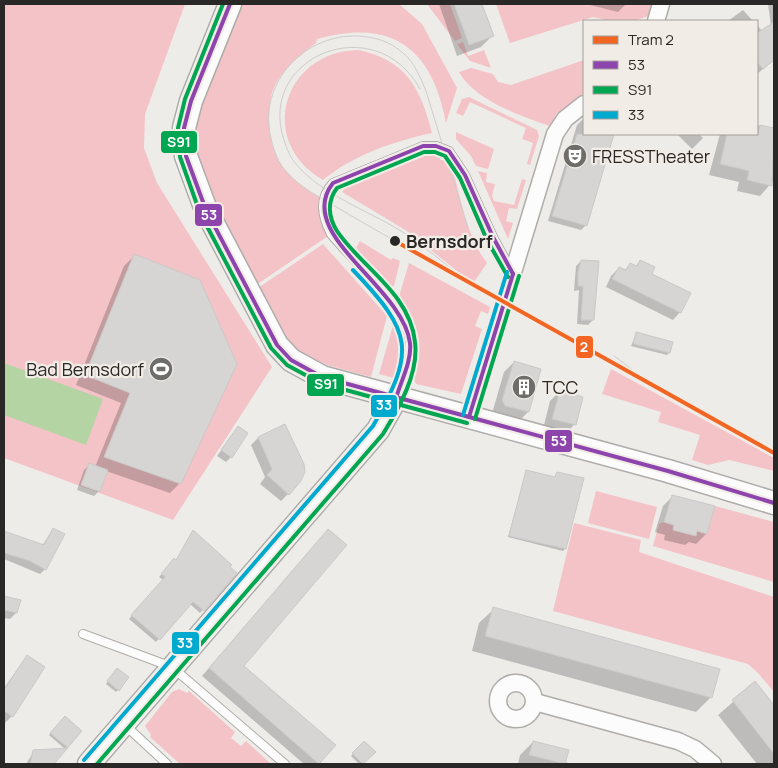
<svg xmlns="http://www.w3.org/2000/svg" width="778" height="768" viewBox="0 0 778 768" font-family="Manrope,sans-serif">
	<rect width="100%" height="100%" fill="#eeece9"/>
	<!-- green -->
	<g fill="#f4c3c7">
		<polygon points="4,4 185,4 145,114 144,148 157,183 272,367 173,520 4,458"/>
		<path d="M230,4H399L422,24L457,88L446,123C432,48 392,18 317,39L316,43C302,54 290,63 280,77C271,89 269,104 269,118C269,159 288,180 323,199L331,234L249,290L198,191L191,101Z"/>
		<polygon points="427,4 450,4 462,38 455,41"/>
		<polygon points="496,4 652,4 650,11 652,12 651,15 634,21 610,21 593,17 510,43"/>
		<polygon points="463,42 468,56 484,50 491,68 470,61 457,44"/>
		<path d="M358,50C406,60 420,87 432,133C395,141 353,155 323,180C257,142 282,52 358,50Z"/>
		<path d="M584,60V93L557,113L550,126C521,116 474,100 459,72L471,68L493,74L498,82L511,85Z"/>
		<polygon points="469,97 537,130 539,136 530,165 527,164 533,143 522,139 526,128 470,102 463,116 456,113 462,99"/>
		<polygon points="456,132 494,149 488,169 476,166 471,156 456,139"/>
		<path d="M427,155H437L441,160L450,159C460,193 465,234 487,263L474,282L462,275L407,231L342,192L346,187Z"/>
		<polygon points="478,171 487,173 486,182 495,184 492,196 494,201 514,205 522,179 526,180 517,209 509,208 506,221 513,223 508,239"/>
		<polygon points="360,241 391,260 393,258 400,261 394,286 390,286 356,248"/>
		<polygon points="323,244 387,316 371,377 327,365 292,348 255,290"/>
		<path d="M409,263L490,307L488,314L481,311L475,326L482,329L461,394L416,384C412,375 417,367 418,357C423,334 412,317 398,300Z"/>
		<path d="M394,322C408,338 404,359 396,377L393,378L379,374Z"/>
		<polygon points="611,369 774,458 774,471 729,460 708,465 692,460 700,435 658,422 661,412 602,394"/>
		<polygon points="596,491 657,507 649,539 588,523"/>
		<polygon points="715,506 774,522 774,582 653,546 659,524 664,522 696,536 697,531 707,534"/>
		<polygon points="574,523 641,540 639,552 774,597 774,692 758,673 748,664 553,611"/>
		<polygon points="179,689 187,693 189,691 235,732 231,738 241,746 246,741 271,764 180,764 150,737 151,735 145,726 172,692"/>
	</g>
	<!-- water -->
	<polygon fill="#b5d4a4" points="4,363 103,399 86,445 4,415"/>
	<!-- shadow -->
	<g fill="#0003">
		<polygon points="439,4 481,4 492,36 481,47 457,56"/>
		<polygon points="586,4 626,4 618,12"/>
		<polygon points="768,4 774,4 774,60 757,74 757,25 762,31 771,26"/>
		<polygon points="743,10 753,21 728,21"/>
		<polygon points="582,120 584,121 584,134 613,134 585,226 581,230 548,221 577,125"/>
		<polygon points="757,125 774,129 774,180 760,196 737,191 739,182 709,175 720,134 757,134"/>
		<polygon points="677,134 699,134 703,138 692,149"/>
		<polygon points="134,256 180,483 170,493 106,471 99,491 94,496 77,490 84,470 89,465 95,467 121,403 76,385 124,266"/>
		<polygon points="581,261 593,320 588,325 577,324 579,290 574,291 576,266"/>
		<polygon points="640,261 680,312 673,320 606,287 611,276 619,268 624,271 630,264 635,267"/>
		<polygon points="636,334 669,353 667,355 631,346"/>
		<polygon points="514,362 539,370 528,412 518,422 496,416 493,410 504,372"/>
		<polygon points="560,391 575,424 565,434 543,429 550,401"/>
		<polygon points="238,427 231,457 226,462 217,456"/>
		<polygon points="258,438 288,494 281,501 260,484 265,477 251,445"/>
		<polygon points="526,472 554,478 557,473 565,549 563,551 508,537"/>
		<polygon points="673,496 706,534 696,544 689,542 685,545 664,540 665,535 655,532 663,506"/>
		<polygon points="53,529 45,569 40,574 4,559 4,533 42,546"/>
		<polygon points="193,532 235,573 200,613 190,604 156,642 129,619 163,580 159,577 171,563 176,561"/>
		<polygon points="321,538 242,666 334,745 317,764 304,764 202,676"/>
		<polygon points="4,598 19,601 16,613 10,619 4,618"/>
		<polygon points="494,609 711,697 696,712 472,651 479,623"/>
		<polygon points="27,656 12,716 4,724 4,688"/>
		<polygon points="115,671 118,690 116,692 106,684"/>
		<polygon points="755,683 774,707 774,764 757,764 718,715"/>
		<polygon points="65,718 81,731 65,749 49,735"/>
		<polygon points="364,742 374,752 363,764 359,764 351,756"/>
		<polygon points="533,742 564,762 574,764 518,764 520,755"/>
		<polygon points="64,749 52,764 26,764 34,751"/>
	</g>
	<!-- building -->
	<g fill="#d7d5d4" stroke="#cbc9c7">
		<polygon points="454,4 482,4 494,36 469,45"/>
		<polygon points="774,22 774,60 763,69 757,62 757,33"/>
		<polygon points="760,125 774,128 772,186 747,180 749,171 720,164 727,134 758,134"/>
		<polygon points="577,134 614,134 587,226 552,216"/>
		<polygon points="134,254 200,280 237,364 181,484 104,457 130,393 85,375"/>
		<polygon points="581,260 599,261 594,320 581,320 583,286 578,286 578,272"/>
		<polygon points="640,260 655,267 652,274 691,293 681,313 612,279 619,267 626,270 630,263 637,266"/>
		<polygon points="636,332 673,342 670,353 633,344"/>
		<polygon points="514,361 541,369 529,412 505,406 502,400"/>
		<polygon points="560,390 583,397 576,425 552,419"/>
		<polygon points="285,424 304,464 305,472 301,481 289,495 267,475 272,469 258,437"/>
		<polygon points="238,426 248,433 232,458 221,450"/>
		<polygon points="89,463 108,470 100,492 81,485"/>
		<polygon points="526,470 555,477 557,472 584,478 566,549 509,536"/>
		<polygon points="672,495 715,506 707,534 697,531 696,536 673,530 674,525 664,522"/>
		<polygon points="53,528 65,534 46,570 30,561 4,553 4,531 44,545"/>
		<polygon points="328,529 347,545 244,666 336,745 319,764 209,668"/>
		<polygon points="193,530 232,565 230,567 237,573 204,611 193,602 160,640 131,615 165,577 161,574 174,558 176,560"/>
		<polygon points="4,596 21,600 17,613 4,610"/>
		<polygon points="493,607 720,669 712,698 485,636"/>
		<polygon points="27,655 45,667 13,717 4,711 4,690"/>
		<polygon points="117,668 129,677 119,691 107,681"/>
		<polygon points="755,681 774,705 774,754 732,700"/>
		<polygon points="65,716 82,731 54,764 30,764 33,750 68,748 50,733"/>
		<polygon points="364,741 376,752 363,764 352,753"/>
		<polygon points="533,741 569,750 565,764 529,755"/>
	</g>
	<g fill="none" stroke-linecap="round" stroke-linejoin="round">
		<!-- lane casing -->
		<g stroke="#afadaa" stroke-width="10">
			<g id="lane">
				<path d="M397,396C402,379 411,360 410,343C407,309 353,261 331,234C322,216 318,199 333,183L423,146H436L449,151L465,175L493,237L512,272"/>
				<polyline points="83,634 172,667 285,764"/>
				<polyline points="126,726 167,764"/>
			</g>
		</g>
		<!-- street casing -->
		<g stroke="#afadaa" stroke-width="19">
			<g id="street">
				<polyline points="656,21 661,4"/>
				<polyline points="469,417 555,134 565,119 584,104"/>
				<circle cx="516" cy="701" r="18"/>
				<polyline points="535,702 678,741 695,749 713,764"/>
			</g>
		</g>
		<!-- secondary casing -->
		<g stroke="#afadaa" stroke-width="25">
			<g id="secondary">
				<polyline points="230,4 191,101 184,128 186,156 206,210 277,345 291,360 322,377 668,471 774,503"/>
				<polyline points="89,764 378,430 396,398"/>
			</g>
		</g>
		<!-- lane -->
		<use href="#lane" stroke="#fcfcfc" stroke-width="8"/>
		<!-- street -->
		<use href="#street" stroke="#fcfcfc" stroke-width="16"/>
		<!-- secondary -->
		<use href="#secondary" stroke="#fcfcfc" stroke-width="22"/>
		<!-- tram -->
		<g stroke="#cdcdcb" stroke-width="1">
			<path d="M420,89C376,8 256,56 284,140C287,149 290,157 296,164C322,195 367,210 401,231C423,245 444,263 464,279"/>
			<path d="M395,241C374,229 353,217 333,205C314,194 298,186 284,169C276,159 273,147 270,134C260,81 305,34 358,36C374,37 390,41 403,53C415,63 420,77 426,91L468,228"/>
			<polyline points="614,356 656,387"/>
		</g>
		<!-- bus-1 casing -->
		<g stroke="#f1ece6" stroke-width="8">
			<g id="bus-1">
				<polyline points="230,4 191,101 184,128 186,156 206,210 277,345 291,360 322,377 668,471 774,503"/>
				<path d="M396,398C401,381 412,361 410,343C403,286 293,234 333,183L423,146H436L449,151L465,175L493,237L513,274"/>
				<polyline points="469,417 513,274"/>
			</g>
		</g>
		<!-- bus-2 casing -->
		<g stroke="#f1ece6" stroke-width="8">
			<g id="bus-2">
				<polyline points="223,4 185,99 178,128 180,157 200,213 271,348 287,365 320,383 467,423"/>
				<polyline points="475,419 519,276"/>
				<path d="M97,764L383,434C399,408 419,373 415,342C410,293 361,267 337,231C328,217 327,201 337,188L424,152H435L445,156L460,178L487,240L508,277"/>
			</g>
		</g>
		<!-- bus-3 casing -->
		<g stroke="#f1ece6" stroke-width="8">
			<g id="bus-3">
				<polyline points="463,415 507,272"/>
				<path d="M84,760L373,426C416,350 413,333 353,270"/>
			</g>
		</g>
		<!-- bus-1 -->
		<use href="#bus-1" stroke="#8e44ad" stroke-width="4"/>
		<!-- bus-2 -->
		<use href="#bus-2" stroke="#00a651" stroke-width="4"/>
		<!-- bus-3 -->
		<use href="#bus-3" stroke="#00a9ce" stroke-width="4"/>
		<!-- tram-1 casing -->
		<g stroke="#f1ece6" stroke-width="8">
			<polyline id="tram-1" points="395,241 774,453"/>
		</g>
		<!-- tram-1 -->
		<use href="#tram-1" stroke="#f26522" stroke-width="4"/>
	</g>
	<!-- icons -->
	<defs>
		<g id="theatre-disc" transform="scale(1.25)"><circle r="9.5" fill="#6f6d6a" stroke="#f1ece6"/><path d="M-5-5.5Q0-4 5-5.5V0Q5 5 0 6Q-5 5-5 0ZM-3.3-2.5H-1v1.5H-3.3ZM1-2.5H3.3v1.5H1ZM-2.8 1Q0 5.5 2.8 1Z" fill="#fff"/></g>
		<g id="stadium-disc" transform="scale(1.25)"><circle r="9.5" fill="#6f6d6a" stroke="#f1ece6"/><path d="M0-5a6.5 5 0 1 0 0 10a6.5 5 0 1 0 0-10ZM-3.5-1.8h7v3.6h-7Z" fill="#fff"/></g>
		<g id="building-disc" transform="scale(1.25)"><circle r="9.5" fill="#6f6d6a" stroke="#f1ece6"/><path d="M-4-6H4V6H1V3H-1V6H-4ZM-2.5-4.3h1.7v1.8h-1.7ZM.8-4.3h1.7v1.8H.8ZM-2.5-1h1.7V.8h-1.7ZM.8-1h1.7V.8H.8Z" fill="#fff"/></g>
	</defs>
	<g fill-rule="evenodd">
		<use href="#theatre-disc" x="575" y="156"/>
		<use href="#stadium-disc" x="161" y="369"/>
		<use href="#building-disc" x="524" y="387"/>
	</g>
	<!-- markers -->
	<circle fill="#2a2826" stroke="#f1ece6" stroke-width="2" cx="395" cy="241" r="6"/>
	<g text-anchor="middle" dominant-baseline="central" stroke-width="4.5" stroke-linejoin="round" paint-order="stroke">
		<!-- poi labels -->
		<g font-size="18" fill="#2a2826" stroke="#f1ece6" text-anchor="start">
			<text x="592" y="156">FRESSTheater</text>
			<text x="144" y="369" text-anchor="end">Bad Bernsdorf</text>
			<text x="542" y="387">TCC</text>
		</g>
		<!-- stop labels -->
		<g font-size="18" font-weight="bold" fill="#2a2826" stroke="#f1ece6" text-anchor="start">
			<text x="406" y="241">Bernsdorf</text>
		</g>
	</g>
	<g stroke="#f1ece6" stroke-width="2">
		<rect x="160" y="130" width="38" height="24" rx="5" fill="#00a651"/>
		<rect x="194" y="203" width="29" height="24" rx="5" fill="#8e44ad"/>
		<rect x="575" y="335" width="19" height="24" rx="5" fill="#f26522"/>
		<rect x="306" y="373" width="39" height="24" rx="5" fill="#00a651"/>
		<rect x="370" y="394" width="28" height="24" rx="5" fill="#00a9ce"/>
		<rect x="544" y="429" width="29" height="24" rx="5" fill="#8e44ad"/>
		<rect x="171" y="631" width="29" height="24" rx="5" fill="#00a9ce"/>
	</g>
	<g font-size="14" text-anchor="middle" font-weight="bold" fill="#fff">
		<text x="179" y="147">S91</text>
		<text x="209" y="220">53</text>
		<text x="584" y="352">2</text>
		<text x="326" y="389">S91</text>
		<text x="384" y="410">33</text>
		<text x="559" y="446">53</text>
		<text x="185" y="648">33</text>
	</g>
	<!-- border -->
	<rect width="778" height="768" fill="none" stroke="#2a2826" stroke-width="10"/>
	<!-- legend -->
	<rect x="583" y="20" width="175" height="115" fill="#f1ece6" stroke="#a19e99"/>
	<rect x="593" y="36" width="25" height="8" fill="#f26522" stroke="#a19e99"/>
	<text x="628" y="45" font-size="15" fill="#2a2826">Tram 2</text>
	<rect x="593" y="61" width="25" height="8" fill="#8e44ad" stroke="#a19e99"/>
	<text x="628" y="70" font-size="15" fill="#2a2826">53</text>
	<rect x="593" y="86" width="25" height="8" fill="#00a651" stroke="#a19e99"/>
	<text x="628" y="95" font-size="15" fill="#2a2826">S91</text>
	<rect x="593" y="111" width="25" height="8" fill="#00a9ce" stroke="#a19e99"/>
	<text x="628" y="120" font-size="15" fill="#2a2826">33</text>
</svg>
